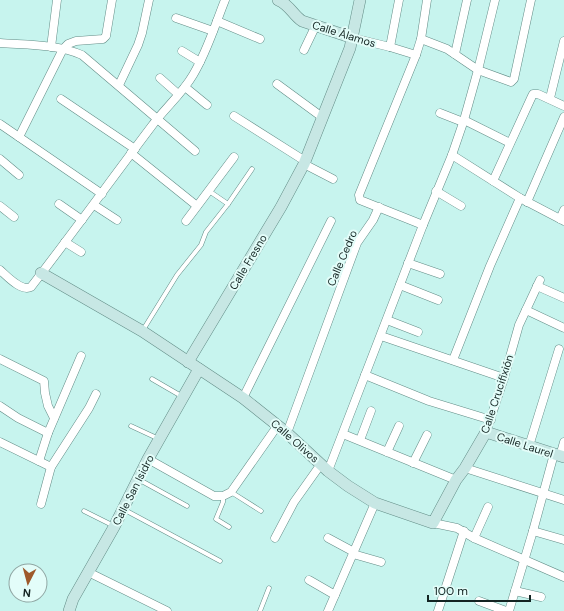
<svg xmlns="http://www.w3.org/2000/svg" width="564" height="611" viewBox="0 0 564 611" font-family="'DM Sans',sans-serif">
	<rect width="100%" height="100%" fill="#c7f4ee"/>
	<g fill="none" stroke-linecap="round" stroke-linejoin="round">
		<!-- lane casing -->
		<g stroke="#638d87" stroke-width="5">
			<g id="lane">
				<polyline points="209,191 228,204"/>
				<polyline points="143,330 177,275 201,245 206,232 228,204 252,169"/>
				<polyline points="152,379 183,397"/>
				<polyline points="131,426 159,439"/>
				<polyline points="138,479 187,506"/>
				<polyline points="231,492 261,511"/>
				<polyline points="223,496 223,502 216,519 229,527"/>
				<polyline points="123,509 220,561"/>
				<polyline points="84,511 114,526"/>
				<polyline points="260,611 269,588"/>
			</g>
		</g>
		<!-- street casing -->
		<g stroke="#638d87" stroke-width="9">
			<g id="street">
				<polyline points="176,18 213,31"/>
				<polyline points="217,21 260,39"/>
				<polyline points="353,38 390,47 416,55"/>
				<polyline points="421,39 447,49 478,70 511,82 514,79 531,0"/>
				<path d="M0,43C27,45 57,44 82,55L195,151"/>
				<polyline points="51,47 57,0"/>
				<polyline points="390,47 399,0"/>
				<polyline points="304,50 316,25"/>
				<polyline points="182,51 200,62"/>
				<polyline points="455,54 467,0"/>
				<polyline points="160,78 178,94"/>
				<polyline points="277,84 322,117"/>
				<polyline points="119,85 138,45 142,33 149,0"/>
				<polyline points="185,87 207,105"/>
				<polyline points="550,98 564,41"/>
				<polyline points="61,99 135,149"/>
				<polyline points="440,113 463,122"/>
				<polyline points="234,116 305,161"/>
				<polyline points="464,120 510,143"/>
				<polyline points="0,124 102,194"/>
				<polyline points="19,137 63,49 68,44 76,41 103,39 106,36 112,0"/>
				<polyline points="131,153 197,206"/>
				<polyline points="452,155 520,198 564,221"/>
				<polyline points="0,159 19,175"/>
				<polyline points="304,164 333,179"/>
				<polyline points="493,181 532,96 533,94 538,94 564,106"/>
				<polyline points="436,191 461,206"/>
				<polyline points="527,202 564,117"/>
				<polyline points="59,204 82,220"/>
				<polyline points="94,205 117,220"/>
				<polyline points="0,206 14,217"/>
				<polyline points="560,219 564,210"/>
				<polyline points="186,221 234,157"/>
				<polyline points="423,225 360,200 359,195 416,55 421,39 427,0"/>
				<polyline points="65,242 81,252"/>
				<polyline points="408,263 440,274"/>
				<path d="M0,270C7,276 21,292 31,287C72,234 111,180 151,127C164,109 182,94 193,75C207,52 215,25 225,0"/>
				<polyline points="400,285 438,300"/>
				<polyline points="537,286 564,298"/>
				<polyline points="526,310 564,328"/>
				<polyline points="387,320 418,332"/>
				<polyline points="381,336 504,378"/>
				<polyline points="0,359 44,381 45,393 48,406 54,418"/>
				<polyline points="453,360 490,266 520,198"/>
				<polyline points="365,375 429,401 491,420"/>
				<polyline points="243,398 331,221"/>
				<polyline points="0,406 18,418 48,433"/>
				<polyline points="486,432 504,378 519,325 540,280"/>
				<polyline points="287,433 357,243 373,220 379,207"/>
				<polyline points="343,434 456,480"/>
				<polyline points="360,440 371,411"/>
				<polyline points="0,442 51,467 89,408 96,394"/>
				<polyline points="529,446 559,349"/>
				<polyline points="387,452 399,426"/>
				<polyline points="560,456 564,442"/>
				<polyline points="148,459 214,496 223,496 231,492 278,425"/>
				<polyline points="39,461 48,433 81,356"/>
				<polyline points="413,463 427,435"/>
				<polyline points="465,468 564,500"/>
				<polyline points="328,471 423,225 452,155 464,120 478,70 495,0"/>
				<polyline points="41,504 51,467"/>
				<polyline points="433,523 457,528 474,538 564,577"/>
				<polyline points="533,531 564,540"/>
				<polyline points="275,538 294,502 321,464"/>
				<polyline points="328,538 354,552"/>
				<polyline points="474,538 488,507"/>
				<polyline points="353,554 381,562"/>
				<polyline points="88,572 167,611"/>
				<polyline points="309,580 335,595"/>
				<polyline points="515,591 541,597"/>
				<polyline points="479,601 506,611"/>
				<polyline points="328,611 375,503"/>
				<polyline points="438,611 464,531"/>
				<polyline points="509,611 533,531 554,454"/>
			</g>
		</g>
		<!-- secondary casing -->
		<g stroke="#638d87" stroke-width="12">
			<g id="secondary">
				<path d="M278,0C289,4 293,15 302,21L353,38"/>
				<polyline points="41,273 142,331 243,398 287,433 328,471 348,486 375,503 433,523 456,480 465,468 486,432 564,457"/>
				<polyline points="188,362 281,207 304,164 350,48 360,0"/>
				<polyline points="69,611 73,599 114,527 148,459 199,369"/>
			</g>
		</g>
		<!-- lane -->
		<use href="#lane" stroke="#fff" stroke-width="4"/>
		<!-- street -->
		<use href="#street" stroke="#fff" stroke-width="8"/>
		<!-- secondary -->
		<use href="#secondary" stroke="#c7e7e4" stroke-width="11"/>
	</g>
	<g text-anchor="middle" dominant-baseline="central" stroke-width="4" stroke-linejoin="round" paint-order="stroke">
		<!-- street labels -->
		<g font-size="11" fill="#132422" stroke="#e3fdf9">
			<text transform="translate(344 34) rotate(17)">Calle Álamos</text>
			<text transform="translate(342 258) rotate(-67)">Calle Cedro</text>
			<text transform="translate(248 262) rotate(-59)">Calle Fresno</text>
			<text transform="translate(497 394) rotate(-72)">Calle Crucifixión</text>
			<text transform="translate(295 441) rotate(41)">Calle Olivos</text>
			<text transform="translate(525 445) rotate(18)">Calle Laurel</text>
			<text transform="translate(133 490) rotate(-63)">Calle San Isidro</text>
		</g>
	</g>
	<!-- north arrow -->
	<g transform="translate(28 583) rotate(186)"><circle r="19" fill="#e3fdf9" stroke="#90a6a3"/>
	<path d="M0-3L7 15L0 10L-7 15Z" fill="#9e5a2b"/>
	<text y="-6" font-size="11" font-weight="bold" text-anchor="middle" fill="#132422">N</text>
	</g>
	<!-- scale -->
	<path d="M428 595v6h102v-6" fill="none" stroke="#132422" stroke-width="2"/>
	<text x="434" y="595" font-size="12" fill="#132422" stroke="#e3fdf9" stroke-width="3" paint-order="stroke">100 m</text>
</svg>
